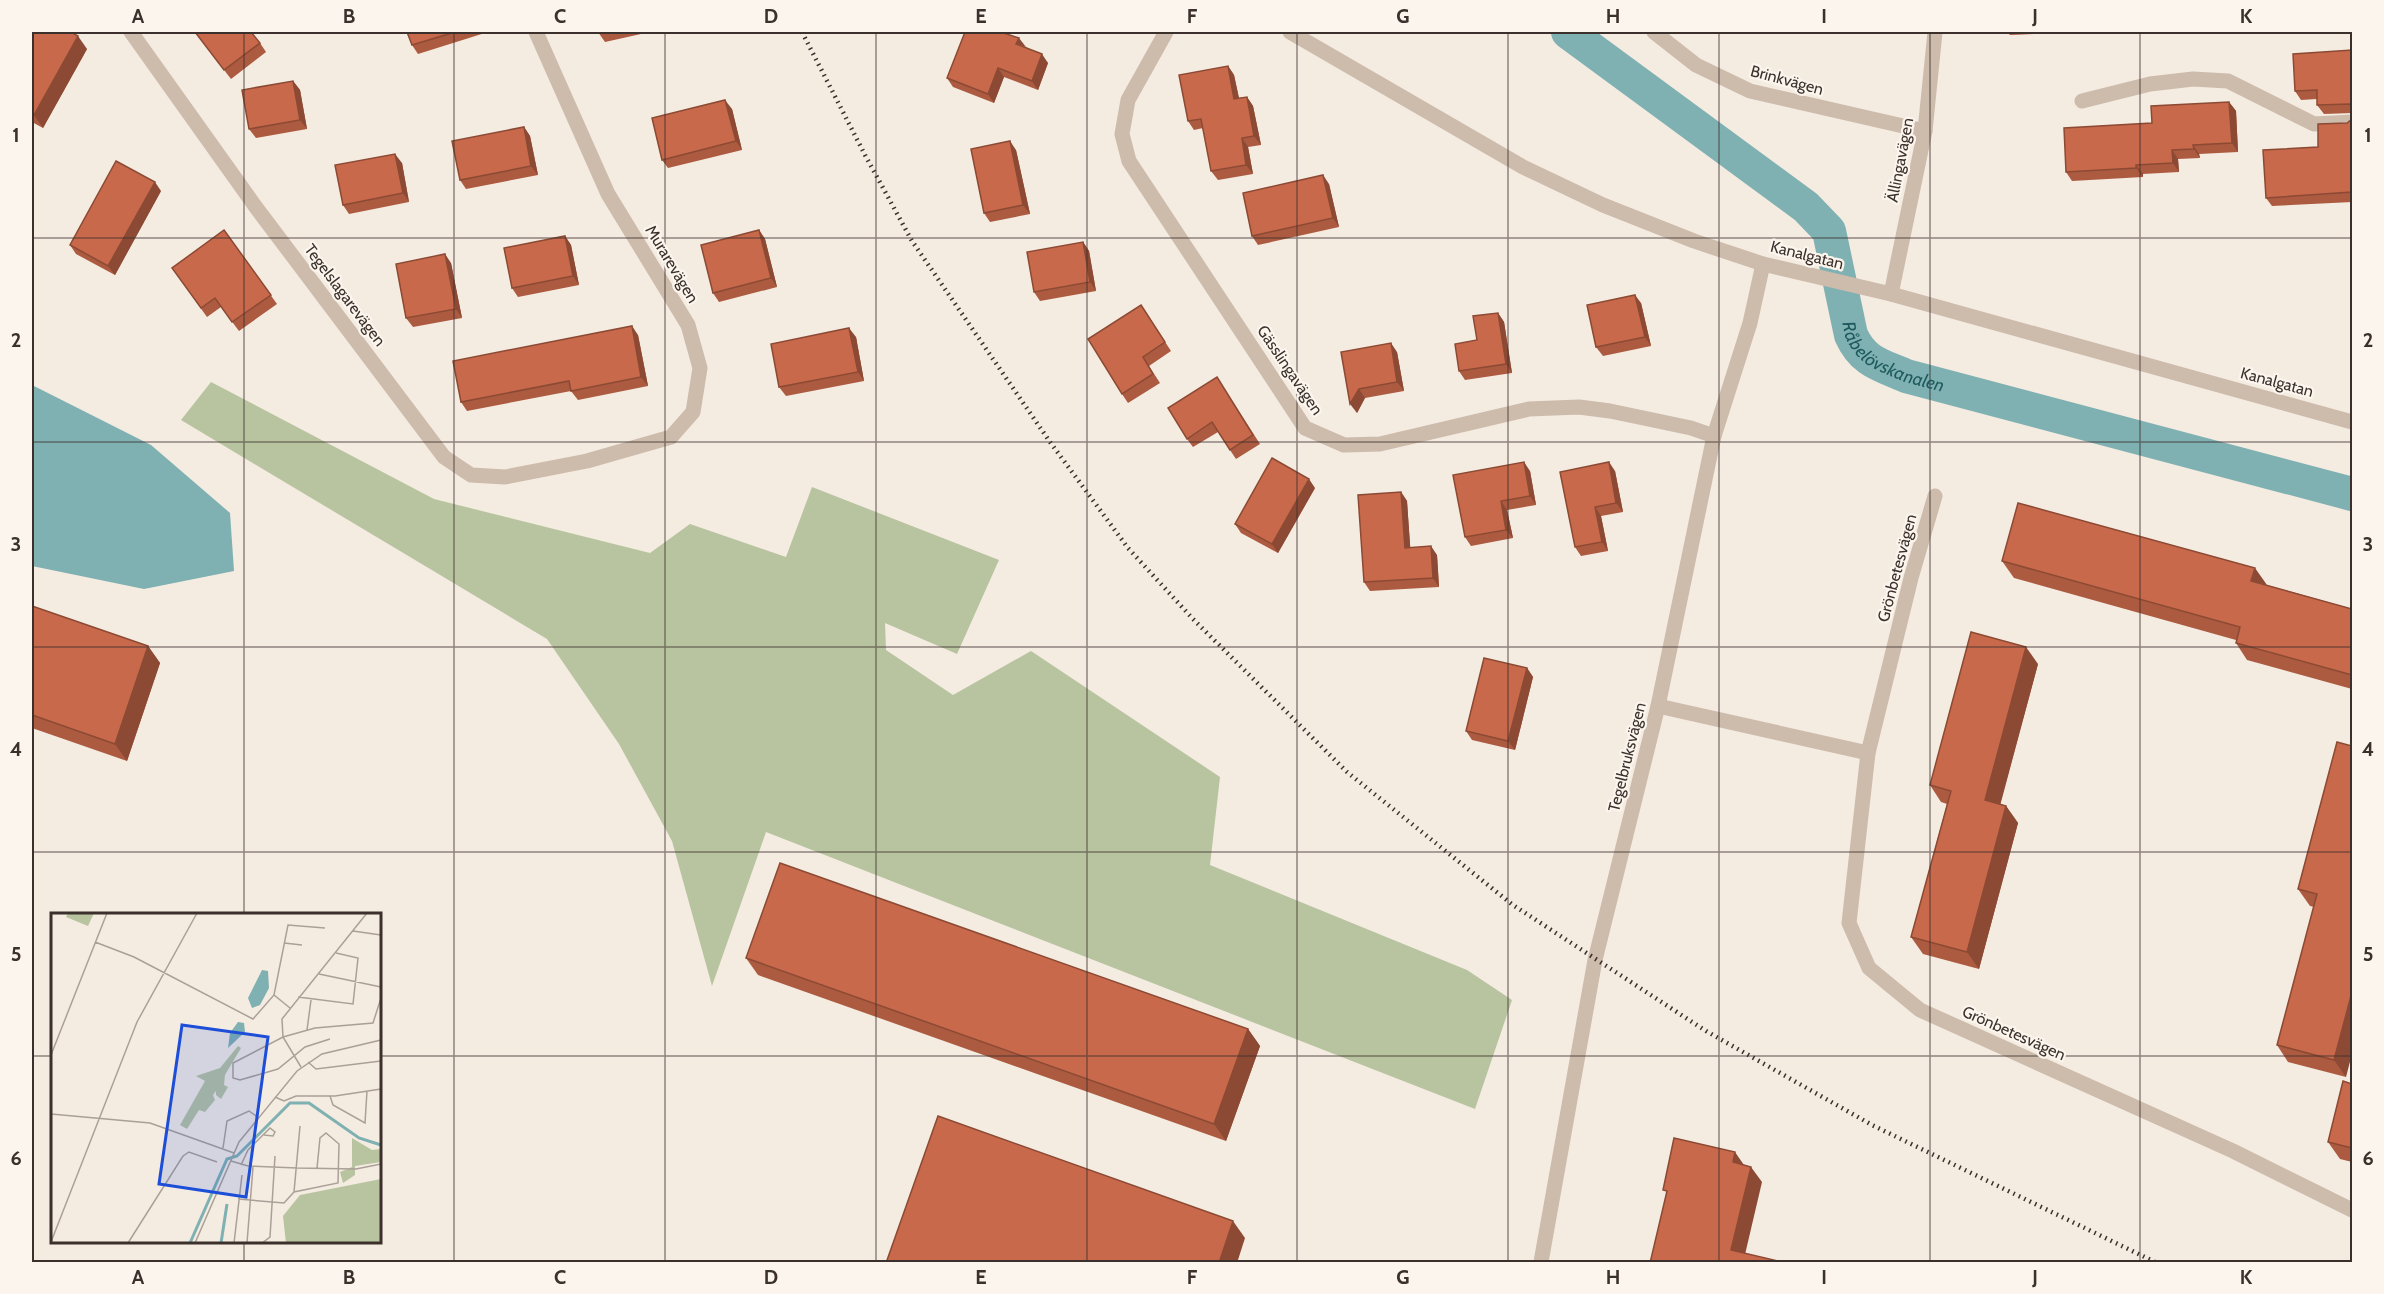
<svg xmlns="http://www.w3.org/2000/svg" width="2384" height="1294" viewBox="0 0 2384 1294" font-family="Cabin,sans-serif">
	<rect width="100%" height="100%" fill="#f4ebe1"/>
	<!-- green -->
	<polygon fill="#b8c4a0" points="211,382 434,499 650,553 690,524 786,557 812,487 999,560 957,654 885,623 886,650 953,695 1031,651 1220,777 1210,865 1467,970 1512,1000 1475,1109 766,832 712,986 672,841 619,744 547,639 181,420"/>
	<!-- water -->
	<polygon fill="#7fb0b2" points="32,385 151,445 230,513 234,571 144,589 32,566"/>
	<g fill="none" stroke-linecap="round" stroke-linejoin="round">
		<!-- canal -->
		<path stroke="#7fb0b2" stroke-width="34" id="s1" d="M1568,32L1806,207L1829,231L1851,335C1863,362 1881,365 1906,376L2352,494"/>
		<!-- minor -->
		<g stroke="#cdbbac" stroke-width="15">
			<polyline points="131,32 255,206 444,457 471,475 505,477 587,461 671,437 693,412 700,368 688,325 608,194 536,32"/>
			<polyline points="1166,32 1128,100 1122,134 1129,161 1305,428 1344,445 1380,444 1529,409 1579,407 1610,411 1691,428 1714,436"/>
			<polyline points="1290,32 1523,167 1603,205 1694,241 1763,264 1891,294 2352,422"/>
			<polyline points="1654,32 1696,65 1750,91 1925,131"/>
			<polyline points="2082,101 2150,84 2193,79 2228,81 2314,124 2352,122"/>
			<polyline points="1891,294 1925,131 1935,32"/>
			<polyline points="1935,496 1911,578 1868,753 1849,923 1869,968 1920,1010 2233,1151 2352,1210"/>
			<polyline points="1658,706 1868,753"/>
			<polyline points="1541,1262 1595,960 1658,706 1714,436 1750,323 1763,264"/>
		</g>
		<!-- rail -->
		<polyline stroke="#3b302b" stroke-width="4.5" stroke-dasharray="1.5 4.5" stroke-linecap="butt" points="802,32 865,155 912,241 1050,442 1128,548 1193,619 1347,772 1513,905 1706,1031 1872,1125 2155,1262"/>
	</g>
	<!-- wall -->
	<g fill="#ac5a40">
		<polygon points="32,32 87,49 43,128 32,122"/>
		<polygon points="195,32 260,43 266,52 231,79"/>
		<polygon points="407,32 488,32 418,54 412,45"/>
		<polygon points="598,32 650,32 605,42"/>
		<polygon points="2007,32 2076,32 2010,35"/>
		<polygon points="1026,47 1048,63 1038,90 1004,77 994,103 953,87 947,78"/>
		<polygon points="2352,50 2352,113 2324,114 2317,105 2317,99 2301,100 2295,91"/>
		<polygon points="1228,66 1234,75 1239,98 1247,97 1253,106 1261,145 1248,147 1253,174 1218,180 1211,171 1203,128 1194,130 1188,121"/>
		<polygon points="293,81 300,90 307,129 256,138 249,129"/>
		<polygon points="2229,102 2236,111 2238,152 2199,154 2200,158 2178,159 2179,172 2143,174 2143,177 2072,181 2066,172 2152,123"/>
		<polygon points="732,109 742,150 668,168 662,160"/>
		<polygon points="2352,119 2352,202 2272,206 2266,198 2318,147"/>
		<polygon points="524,127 530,136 538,175 466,189 460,180"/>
		<polygon points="1016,150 1030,214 990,222 984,213"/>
		<polygon points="402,163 409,202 349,214 343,205"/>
		<polygon points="1329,184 1339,227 1258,245 1252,236"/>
		<polygon points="161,191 115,275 76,254 70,245"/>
		<polygon points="224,230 277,304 239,331 221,307 207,317 172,268"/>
		<polygon points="759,230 765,239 777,287 719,302 713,293"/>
		<polygon points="565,236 571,245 579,285 518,297 512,288"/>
		<polygon points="1083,242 1089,251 1096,291 1040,301 1034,292"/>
		<polygon points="451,263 462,318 413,327 406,318"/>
		<polygon points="1641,303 1651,346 1603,356 1596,347"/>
		<polygon points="1141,305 1171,351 1149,366 1160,383 1128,403 1122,394"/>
		<polygon points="1498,313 1504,322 1512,373 1465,380 1459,371 1477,340"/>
		<polygon points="638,335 648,386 578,400 571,391 467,411 461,402"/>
		<polygon points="856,337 864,381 786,396 779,387"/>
		<polygon points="1341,352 1397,352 1404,391 1365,398 1357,413"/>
		<polygon points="1217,377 1260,444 1236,459 1218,432 1193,447 1187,439"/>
		<polygon points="1530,471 1536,505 1507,510 1513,538 1471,546 1465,537"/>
		<polygon points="1615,471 1623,512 1601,516 1608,551 1581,556 1575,547 1560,472"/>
		<polygon points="1315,488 1278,553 1241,533 1235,524"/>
		<polygon points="1401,492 1407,501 1410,547 1437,555 1439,587 1370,591 1364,582"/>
		<polygon points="2002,561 2267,585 2352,609 2352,689 2247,660 2236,643 2236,640 2014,578"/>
		<polygon points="32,606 148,646 160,663 127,761 32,728"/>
		<polygon points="2038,664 2000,804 2006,806 2018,823 1979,969 1923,954 1911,937 1947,804 1941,802 1930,785"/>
		<polygon points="1527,668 1533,677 1515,750 1472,740 1466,731"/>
		<polygon points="2337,742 2346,1077 2288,1062 2277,1045 2314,907 2310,906 2298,889"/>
		<polygon points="746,958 1248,1029 1260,1046 1226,1141 758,975"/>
		<polygon points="2352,1084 2352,1162 2340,1159 2328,1142"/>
	</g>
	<!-- shaded-wall -->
	<g fill="#8c4a34">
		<polygon points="78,36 87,49 43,128 34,115"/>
		<polygon points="1019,38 1026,47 1016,44"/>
		<polygon points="1042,54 1048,63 1038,90 1032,81"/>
		<polygon points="1228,66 1234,75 1241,108 1234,99"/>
		<polygon points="998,68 1004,77 994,103 988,94"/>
		<polygon points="293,81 300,90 307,129 300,120"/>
		<polygon points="1247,97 1253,106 1261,145 1254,136"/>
		<polygon points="725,100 732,109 742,150 736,141"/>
		<polygon points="2229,102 2236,111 2238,152 2232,143"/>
		<polygon points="524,127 530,136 538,175 531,166"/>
		<polygon points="1242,138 1248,147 1253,174 1246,165"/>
		<polygon points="1010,141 1016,150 1030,214 1023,205"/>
		<polygon points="2193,145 2199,154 2200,158 2194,149"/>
		<polygon points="2172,150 2178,159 2179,172 2173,163"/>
		<polygon points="395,154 402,163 409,202 403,193"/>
		<polygon points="2136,165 2143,174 2143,177 2136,168"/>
		<polygon points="1323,175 1329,184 1339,227 1333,218"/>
		<polygon points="155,182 161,191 115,275 108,266"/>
		<polygon points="759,230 765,239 777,287 771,278"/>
		<polygon points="565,236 571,245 579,285 573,276"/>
		<polygon points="1083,242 1089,251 1096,291 1090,282"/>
		<polygon points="445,254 451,263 462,318 456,309"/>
		<polygon points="1635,295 1641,303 1651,346 1645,337"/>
		<polygon points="1498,313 1504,322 1512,373 1506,364"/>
		<polygon points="632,326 638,335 648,386 641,377"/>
		<polygon points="849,328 856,337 864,381 858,372"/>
		<polygon points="1391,343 1397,352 1404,391 1397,382"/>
		<polygon points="1359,389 1365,398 1357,413 1350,404"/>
		<polygon points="1524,462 1530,471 1536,505 1530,496"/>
		<polygon points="1609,462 1615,471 1623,512 1616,503"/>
		<polygon points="1309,479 1315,488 1278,553 1272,544"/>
		<polygon points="1401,492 1407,501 1411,557 1405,548"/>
		<polygon points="1501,501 1507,510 1513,538 1506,530"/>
		<polygon points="1595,507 1601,516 1608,551 1602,542"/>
		<polygon points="1431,546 1437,555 1439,587 1433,578"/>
		<polygon points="2255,568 2267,585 2251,581"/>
		<polygon points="148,646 160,663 127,761 115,744"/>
		<polygon points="2026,647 2038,664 1997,817 1985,800"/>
		<polygon points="1527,668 1533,677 1515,750 1508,741"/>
		<polygon points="2006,806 2018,823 1979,969 1967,952"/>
		<polygon points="2352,992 2352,1054 2346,1077 2334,1060"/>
		<polygon points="1248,1029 1260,1046 1226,1141 1214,1124"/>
		<polygon points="1735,1152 1746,1168 1733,1162"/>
		<polygon points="1751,1167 1762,1182 1743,1263 1731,1250"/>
		<polygon points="1233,1221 1245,1238 1237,1263 1219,1263"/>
	</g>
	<!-- building -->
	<g fill="#c8694b" stroke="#8c4a34" stroke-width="1.5">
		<polygon points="32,32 71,32 78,36 34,115 32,114"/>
		<polygon points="195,32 251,32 260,43 224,70"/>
		<polygon points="407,32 455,32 412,45"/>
		<polygon points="965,32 1001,32 1019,38 1016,44 1042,54 1032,81 998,68 988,94 947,78"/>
		<polygon points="2352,50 2352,109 2350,104 2317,105 2317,90 2295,91 2293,54"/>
		<polygon points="1228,66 1234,99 1247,97 1254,136 1242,138 1246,165 1211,171 1201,119 1188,121 1179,75"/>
		<polygon points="293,81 300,120 249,129 242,90"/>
		<polygon points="725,100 736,141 662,160 652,118"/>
		<polygon points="2229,102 2232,143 2193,145 2194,149 2172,150 2173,163 2136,165 2136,168 2066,172 2064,128 2152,123 2151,106"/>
		<polygon points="2352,119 2352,192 2266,198 2263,150 2318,147 2318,124 2347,123"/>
		<polygon points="524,127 531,166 460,180 452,141"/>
		<polygon points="1010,141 1023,205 984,213 971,149"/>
		<polygon points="395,154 403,193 343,205 335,165"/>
		<polygon points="116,161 155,182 108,266 70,245"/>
		<polygon points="1323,175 1333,218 1252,236 1243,193"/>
		<polygon points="224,230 271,295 232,322 215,298 201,308 172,268"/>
		<polygon points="759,230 771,278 713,293 701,245"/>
		<polygon points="565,236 573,276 512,288 504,248"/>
		<polygon points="1083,242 1090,282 1034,292 1027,252"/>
		<polygon points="445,254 456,309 406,318 396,264"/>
		<polygon points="1635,295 1645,337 1596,347 1587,305"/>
		<polygon points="1141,305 1165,342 1143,357 1153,374 1122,394 1088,339"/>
		<polygon points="1498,313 1506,364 1459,371 1455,344 1477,340 1473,316"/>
		<polygon points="632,326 641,377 571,391 569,381 461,402 453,361"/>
		<polygon points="849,328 858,372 779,387 771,344"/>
		<polygon points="1391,343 1397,382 1359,389 1350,404 1341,352"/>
		<polygon points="1217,377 1253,435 1230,450 1212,422 1187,439 1168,408"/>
		<polygon points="1272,458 1309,479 1272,544 1235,524"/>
		<polygon points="1524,462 1530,496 1501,501 1506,530 1465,537 1453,475"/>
		<polygon points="1609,462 1616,503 1595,507 1602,542 1575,547 1560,472"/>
		<polygon points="1401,492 1405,548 1431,546 1433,578 1364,582 1358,495"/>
		<polygon points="2018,503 2255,568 2251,581 2352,609 2352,675 2236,643 2240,627 2002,561"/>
		<polygon points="32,606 148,646 115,744 32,715"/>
		<polygon points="1971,632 2026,647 1985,800 2006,806 1967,952 1911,937 1951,791 1930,785"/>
		<polygon points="1484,658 1527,668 1508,741 1466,731"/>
		<polygon points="2337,742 2352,746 2352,992 2334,1060 2277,1045 2317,894 2298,889"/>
		<polygon points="780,863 1248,1029 1214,1124 746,958"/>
		<polygon points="2343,1081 2352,1084 2352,1148 2328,1142"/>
		<polygon points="938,1116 1233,1221 1219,1263 886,1263"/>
		<polygon points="1674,1138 1735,1152 1733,1162 1751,1167 1731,1250 1786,1263 1650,1263 1667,1191 1663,1190"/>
	</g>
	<!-- grid -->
	<path fill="none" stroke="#3b302b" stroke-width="1.5" stroke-opacity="0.55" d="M244,32V914M454,32V1262M665,32V1262M876,32V1262M1087,32V1262M1297,32V1262M1508,32V1262M1719,32V1262M1930,32V1262M2140,32V1262M32,238H2352M32,442H2352M32,647H2352M32,852H2352M32,1056H52M380,1056H2352M244,1242V1262"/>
	<g text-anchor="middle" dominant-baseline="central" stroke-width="4.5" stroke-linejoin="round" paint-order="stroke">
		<!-- street labels -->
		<g font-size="16" fill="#3b302b" stroke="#fbf5ee">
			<text transform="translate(1787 80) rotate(15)">Brinkvägen</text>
			<text transform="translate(1900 160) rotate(-79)">Ällingavägen</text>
			<text transform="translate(1807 255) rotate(14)">Kanalgatan</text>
			<text transform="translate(672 264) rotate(59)">Murarevägen</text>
			<text transform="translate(345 295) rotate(53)">Tegelslagarevägen</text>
			<text transform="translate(1290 370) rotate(56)">Gässlingavägen</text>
			<text transform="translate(2277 382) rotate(15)">Kanalgatan</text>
			<text transform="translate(1897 568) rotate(-75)">Grönbetesvägen</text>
			<text transform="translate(1627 757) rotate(-76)">Tegelbruksvägen</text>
			<text transform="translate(2014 1033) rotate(24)">Grönbetesvägen</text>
		</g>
		<!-- water labels -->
		<g font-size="18" font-style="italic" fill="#1f5a5e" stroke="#fbf5ee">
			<text stroke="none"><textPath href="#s1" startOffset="483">Råbelövskanalen</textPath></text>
		</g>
	</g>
	<!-- overview -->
	<g transform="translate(51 913)">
		<rect width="330" height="330" fill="#f4ebe1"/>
		<path d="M17,0H43L37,13L15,4ZM187,133L190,135L174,162L173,172L177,174L170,186L165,182V178L162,182L164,187L154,199L148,197L136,216L129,212L154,168L145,163L169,155ZM301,225L321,237L330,236V249L304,253V262L292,270L289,259L301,254ZM330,266V330H235L232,303L249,282Z" fill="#b8c4a0"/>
		<path d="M211,57L217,58L218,75L209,92L201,95L197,85ZM187,109L193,110L194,119L177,135L179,120Z" fill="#7fb0b2"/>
		<path fill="none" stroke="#7fb0b2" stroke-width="3" d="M139,330L176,246L186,243L239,190H258L308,225L330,232M170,330L176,291"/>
		<path fill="none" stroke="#aaa098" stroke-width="1.5" d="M302,18L330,22M44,29L83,44L202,106L223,82L237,12L274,15M233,30L251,32M268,61L330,74M223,82L239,95M247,84L302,91L307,45L285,40M256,117L260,87M279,126L254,134L227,156L189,167L182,165V150L232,124L264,115L322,110L330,85M0,142L56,0M257,149L265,156L330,148M250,154L232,124L231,106L316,0M279,183L282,192L314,210L316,178M224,184L233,188L245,183H284L330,176M0,201L99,210L183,240M172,235L176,208L198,198L208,205M180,248L197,253L246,255L305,256L330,251M190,252L197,237L219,215L224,219L222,223L213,222M243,279L249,213M187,286L233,290L243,279L287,270L288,231L275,220L269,225L266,255M0,329L86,109L146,0M77,330L132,243L138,239L166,249M144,330L188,229L246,158L271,141L330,127M183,330L191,262M196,330L202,254M211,330L219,324L224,243"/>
		<path fill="#1d4ed8" fill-opacity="0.15" stroke="#1d4ed8" stroke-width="3" d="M131,112L217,124L195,284L108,271Z"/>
		<rect width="330" height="330" fill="none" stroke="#3b302b" stroke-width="3"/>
	</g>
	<!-- border -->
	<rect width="2384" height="1294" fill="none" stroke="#fbf5ee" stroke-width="66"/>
	<rect x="33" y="33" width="2318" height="1228" fill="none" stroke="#3b302b" stroke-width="2"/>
	<g font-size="20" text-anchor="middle" font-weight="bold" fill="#3b302b">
		<text x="138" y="23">A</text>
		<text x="349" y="23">B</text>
		<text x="560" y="23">C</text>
		<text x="771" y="23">D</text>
		<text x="981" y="23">E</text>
		<text x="1192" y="23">F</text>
		<text x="1403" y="23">G</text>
		<text x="1613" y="23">H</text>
		<text x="1824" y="23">I</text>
		<text x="2035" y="23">J</text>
		<text x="2246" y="23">K</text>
		<text x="16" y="142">1</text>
		<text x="2368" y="142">1</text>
		<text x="16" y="347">2</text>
		<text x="2368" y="347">2</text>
		<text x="16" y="551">3</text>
		<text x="2368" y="551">3</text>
		<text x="16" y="756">4</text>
		<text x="2368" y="756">4</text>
		<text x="16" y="961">5</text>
		<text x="2368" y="961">5</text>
		<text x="16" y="1165">6</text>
		<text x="2368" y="1165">6</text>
		<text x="138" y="1284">A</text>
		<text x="349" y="1284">B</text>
		<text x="560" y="1284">C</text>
		<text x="771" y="1284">D</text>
		<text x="981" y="1284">E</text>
		<text x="1192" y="1284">F</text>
		<text x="1403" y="1284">G</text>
		<text x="1613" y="1284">H</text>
		<text x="1824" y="1284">I</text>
		<text x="2035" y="1284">J</text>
		<text x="2246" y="1284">K</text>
	</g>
</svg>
